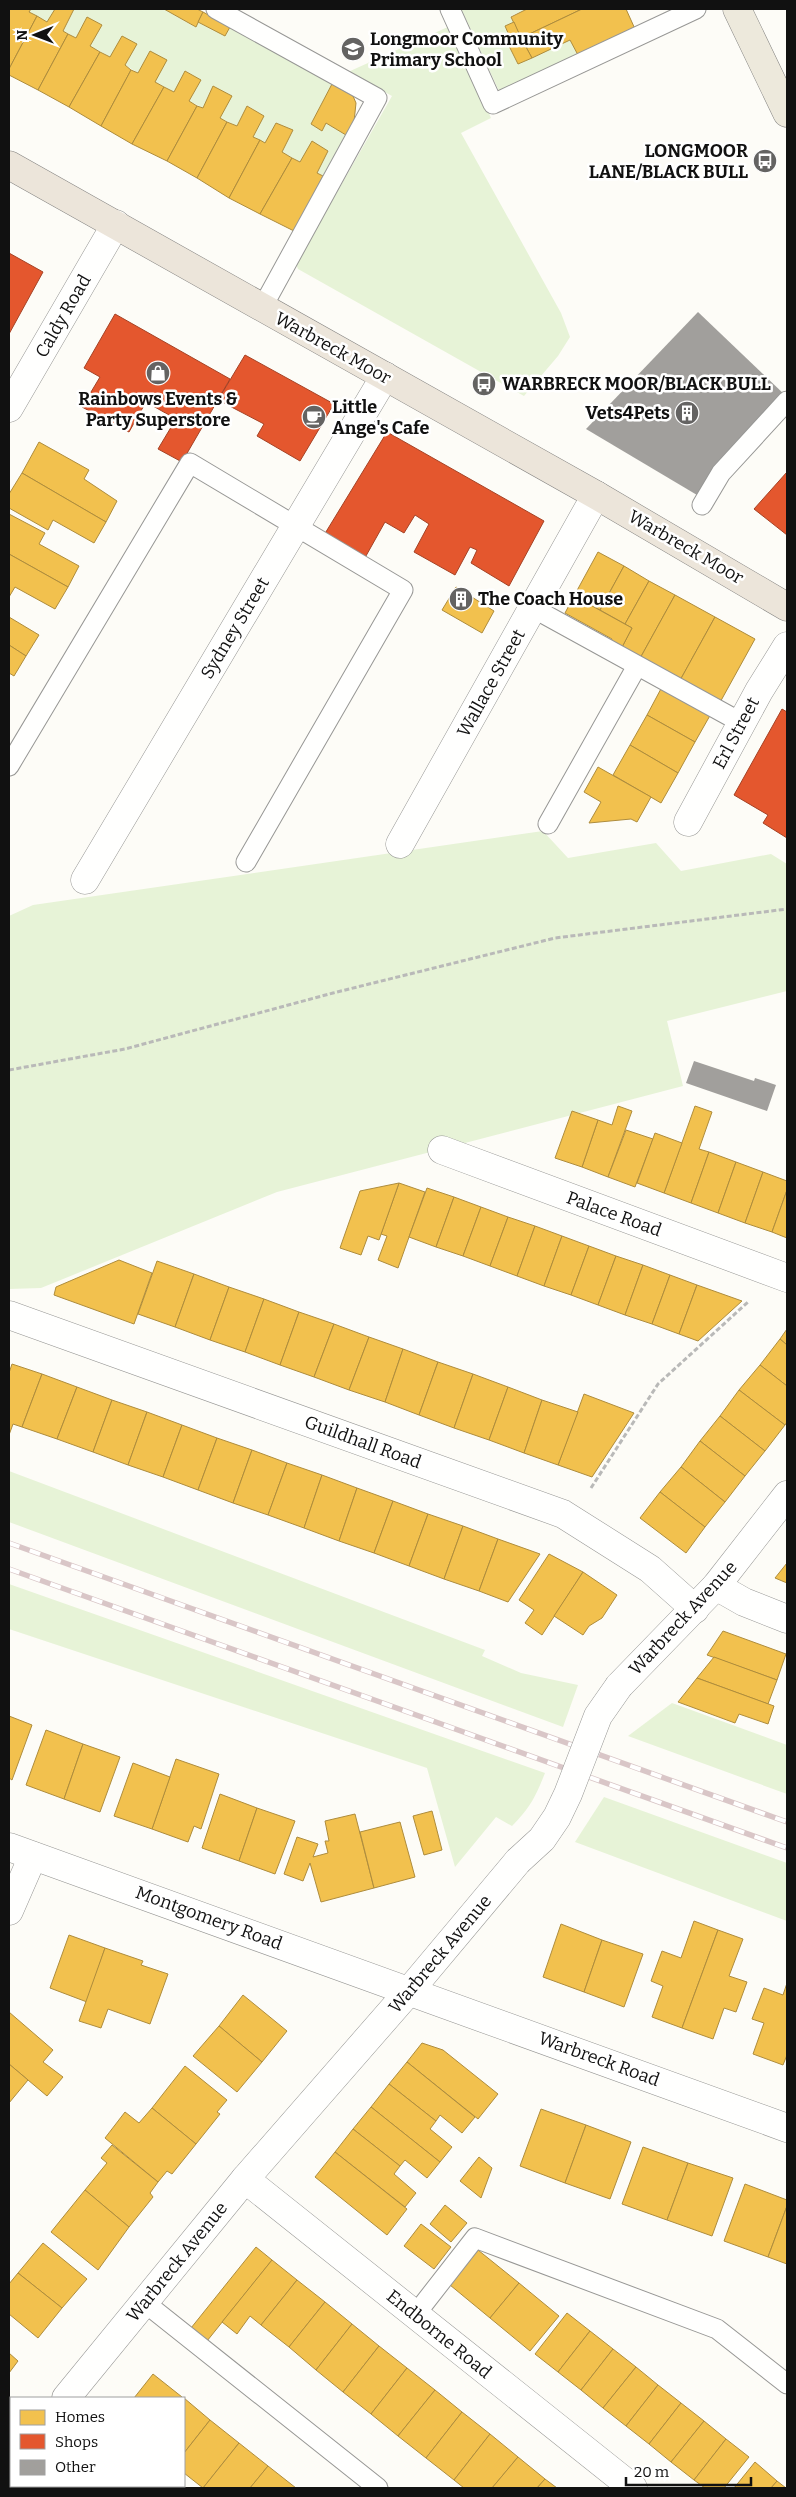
<svg xmlns="http://www.w3.org/2000/svg" width="796" height="2497" viewBox="0 0 796 2497" font-family="Bitter,serif">
	<rect width="100%" height="100%" fill="#fdfcf7"/>
	<!-- green -->
	<g fill="#e7f3d7">
		<polygon points="31,9 55,9 47,22 29,12"/>
		<polygon points="74,9 164,9 195,27 198,22 225,36 230,27 332,84 311,124 322,131 326,123 346,135 323,176 317,173 328,151 312,142 300,162 282,152 293,130 276,123 265,143 253,137 264,116 248,106 237,126 220,118 231,96 213,86 203,108 189,101 201,80 186,71 174,92 155,82 150,51 138,73 125,65 136,44 110,57 90,46 102,25 87,17 76,38 63,31"/>
		<polygon points="461,9 527,9 511,16 514,22 505,26 512,42 508,44 518,64 570,40 578,55 499,91"/>
		<polygon points="450,26 491,118 461,133 561,313 570,337 558,356 524,396 298,269 296,264 392,96 348,72"/>
		<polygon points="543,831 568,858 656,843 681,871 771,854 787,864 787,991 667,1021 683,1086 277,1192 41,1288 9,1289 9,916 33,905"/>
		<polygon points="9,1471 485,1650 482,1656 521,1673 578,1685 563,1727 9,1522"/>
		<path d="M9,1584L545,1773C536,1796 530,1808 512,1826L496,1817L455,1867L427,1768L9,1629Z"/>
		<polygon points="672,1703 787,1745 787,1794 628,1736"/>
		<polygon points="604,1797 787,1863 787,1921 575,1842"/>
	</g>
	<!-- homes -->
	<g fill="#f2c14e" stroke="#ae8c3c">
		<polygon points="9,9 31,9 29,12 37,16 9,69"/>
		<polygon points="55,9 74,9 63,31 68,34 38,90 9,75 9,69 37,16 47,22"/>
		<polygon points="164,9 197,9 203,12 196,27"/>
		<polygon points="527,9 582,9 521,38 511,17"/>
		<polygon points="582,9 626,9 635,29 578,55 570,40 532,58 521,38"/>
		<polygon points="203,12 230,27 225,36 198,22"/>
		<polygon points="87,17 102,25 90,46 100,52 69,107 38,90 68,34 76,38"/>
		<polygon points="514,22 521,38 512,42 505,26"/>
		<polygon points="122,36 137,44 125,65 131,70 101,126 69,107 100,52 110,57"/>
		<polygon points="521,38 532,58 518,64 508,44"/>
		<polygon points="150,51 167,60 155,82 164,87 132,144 101,126 131,70 138,73"/>
		<polygon points="185,71 201,80 189,101 197,106 167,161 132,144 164,87 174,92"/>
		<polygon points="332,84 353,96 356,103 354,122 346,135 326,123 322,131 311,124"/>
		<polygon points="213,86 232,96 220,118 227,122 197,178 167,161 197,106 203,108"/>
		<polygon points="247,106 264,116 253,137 260,140 229,198 197,178 227,122 237,126"/>
		<polygon points="276,123 293,130 282,152 292,158 260,214 229,198 260,140 265,143"/>
		<polygon points="312,141 328,151 317,173 323,176 294,231 260,214 292,158 300,162"/>
		<polygon points="39,442 89,470 84,479 117,501 106,522 22,473"/>
		<polygon points="22,473 106,522 94,543 53,520 48,530 9,508 9,494"/>
		<polygon points="9,514 45,533 39,544 79,566 68,587 9,554"/>
		<polygon points="598,552 624,566 600,610 574,596"/>
		<polygon points="9,554 68,587 55,609 15,587 9,597"/>
		<polygon points="624,566 649,581 625,624 600,610"/>
		<polygon points="649,581 675,595 638,662 620,651 632,628 625,624"/>
		<polygon points="456,587 494,611 482,633 442,610"/>
		<polygon points="675,595 715,617 678,684 638,662"/>
		<polygon points="574,596 632,628 620,651 609,645 612,639 565,613"/>
		<polygon points="9,617 39,635 26,656 9,645"/>
		<polygon points="715,617 755,639 718,706 678,684"/>
		<polygon points="9,645 26,656 14,676 9,673"/>
		<polygon points="663,685 712,712 695,742 647,715"/>
		<polygon points="647,715 695,742 678,773 630,745"/>
		<polygon points="630,745 678,773 661,803 613,775"/>
		<polygon points="598,767 651,797 637,822 631,819 589,823 601,802 584,792"/>
		<polygon points="618,1106 632,1111 608,1177 582,1167 598,1120 612,1125"/>
		<polygon points="695,1106 712,1112 699,1149 709,1152 691,1203 664,1193"/>
		<polygon points="572,1111 598,1120 582,1167 555,1158"/>
		<polygon points="626,1130 653,1139 635,1187 608,1177"/>
		<polygon points="655,1133 682,1143 664,1193 637,1183"/>
		<polygon points="709,1152 736,1162 718,1213 691,1203"/>
		<polygon points="736,1162 763,1172 745,1223 718,1213"/>
		<polygon points="763,1172 787,1181 787,1190 772,1232 745,1223"/>
		<polygon points="399,1183 425,1192 398,1268 378,1260 387,1236 381,1234"/>
		<polygon points="399,1183 379,1240 368,1236 361,1255 340,1248 360,1191"/>
		<polygon points="427,1188 454,1197 436,1247 409,1237"/>
		<polygon points="787,1190 787,1238 772,1232"/>
		<polygon points="454,1197 481,1207 463,1256 436,1247"/>
		<polygon points="481,1207 508,1217 490,1266 463,1256"/>
		<polygon points="508,1217 535,1226 517,1276 490,1266"/>
		<polygon points="535,1226 562,1236 544,1286 517,1276"/>
		<polygon points="562,1236 589,1246 571,1295 544,1286"/>
		<polygon points="589,1246 616,1256 598,1305 571,1295"/>
		<polygon points="616,1256 643,1265 625,1315 598,1305"/>
		<polygon points="119,1260 152,1273 134,1324 54,1295 56,1287"/>
		<polygon points="157,1261 194,1274 175,1327 138,1314"/>
		<polygon points="643,1265 670,1275 652,1324 625,1315"/>
		<polygon points="194,1274 229,1287 210,1340 175,1327"/>
		<polygon points="670,1275 697,1285 679,1334 652,1324"/>
		<polygon points="697,1285 742,1301 698,1341 679,1334"/>
		<polygon points="229,1287 264,1299 245,1352 210,1340"/>
		<polygon points="264,1299 299,1312 280,1365 245,1352"/>
		<polygon points="299,1312 334,1324 314,1377 280,1365"/>
		<polygon points="334,1324 369,1337 349,1390 314,1377"/>
		<polygon points="787,1329 787,1345 780,1339"/>
		<polygon points="369,1337 403,1349 385,1402 349,1390"/>
		<polygon points="780,1339 787,1345 787,1386 760,1365"/>
		<polygon points="403,1349 438,1362 419,1415 385,1402"/>
		<polygon points="438,1362 473,1374 454,1428 419,1415"/>
		<polygon points="12,1364 42,1374 22,1427 13,1424 9,1435 9,1373"/>
		<polygon points="760,1365 787,1386 787,1422 785,1425 739,1390"/>
		<polygon points="42,1374 77,1387 57,1439 22,1427"/>
		<polygon points="473,1374 508,1387 489,1440 454,1428"/>
		<polygon points="77,1387 112,1400 93,1452 57,1439"/>
		<polygon points="508,1387 542,1400 524,1453 489,1440"/>
		<polygon points="739,1390 785,1425 765,1451 720,1416"/>
		<polygon points="584,1394 634,1413 592,1477 558,1465"/>
		<polygon points="112,1400 147,1412 128,1465 93,1452"/>
		<polygon points="542,1400 578,1412 558,1465 524,1453"/>
		<polygon points="147,1412 182,1425 163,1477 128,1465"/>
		<polygon points="720,1416 765,1451 745,1476 700,1441"/>
		<polygon points="182,1425 217,1438 198,1490 163,1477"/>
		<polygon points="217,1438 252,1450 233,1503 198,1490"/>
		<polygon points="700,1441 745,1476 725,1502 681,1467"/>
		<polygon points="252,1450 287,1463 268,1515 233,1503"/>
		<polygon points="287,1463 322,1475 304,1528 268,1515"/>
		<polygon points="681,1467 725,1502 705,1527 660,1492"/>
		<polygon points="322,1475 357,1488 339,1541 304,1528"/>
		<polygon points="357,1488 393,1501 374,1553 339,1541"/>
		<polygon points="660,1492 705,1527 686,1553 640,1518"/>
		<polygon points="393,1501 428,1514 409,1566 374,1553"/>
		<polygon points="428,1514 463,1526 444,1579 409,1566"/>
		<polygon points="463,1526 498,1539 479,1591 444,1579"/>
		<polygon points="498,1539 540,1554 508,1602 479,1591"/>
		<polygon points="549,1554 583,1572 542,1635 525,1623 534,1610 519,1600"/>
		<polygon points="787,1563 787,1583 775,1578"/>
		<polygon points="583,1572 617,1595 602,1618 589,1626 583,1635 554,1616"/>
		<polygon points="723,1631 786,1654 777,1680 707,1655"/>
		<polygon points="714,1657 777,1680 768,1704 697,1678"/>
		<polygon points="697,1678 774,1706 768,1724 739,1714 735,1723 678,1702"/>
		<polygon points="9,1716 32,1725 12,1780 9,1778"/>
		<polygon points="46,1730 83,1744 64,1799 26,1785"/>
		<polygon points="83,1744 120,1757 100,1812 64,1799"/>
		<polygon points="176,1759 219,1774 201,1829 194,1826 188,1842 152,1829"/>
		<polygon points="133,1763 170,1777 152,1829 114,1816"/>
		<polygon points="220,1794 257,1808 239,1861 202,1848"/>
		<polygon points="257,1808 295,1821 275,1874 239,1861"/>
		<polygon points="432,1811 442,1850 424,1855 413,1816"/>
		<polygon points="355,1814 374,1888 321,1902 310,1863 303,1881 284,1874 297,1837 318,1844 313,1857 328,1853 325,1841 329,1841 325,1821"/>
		<polygon points="400,1822 415,1877 374,1888 360,1832"/>
		<polygon points="694,1921 718,1930 682,2028 652,2017 663,1986 651,1981 662,1951 681,1958"/>
		<polygon points="561,1924 602,1940 584,1992 543,1977"/>
		<polygon points="718,1930 743,1939 729,1976 747,1982 736,2012 724,2008 713,2039 682,2028"/>
		<polygon points="69,1935 105,1948 87,2002 50,1988"/>
		<polygon points="602,1940 643,1954 624,2007 584,1992"/>
		<polygon points="105,1948 143,1961 141,1965 168,1974 150,2024 108,2009 101,2028 79,2021"/>
		<polygon points="787,1983 787,2055 783,2065 753,2054 764,2023 752,2019 764,1988 783,1995"/>
		<polygon points="243,1995 287,2031 262,2062 219,2026"/>
		<polygon points="9,2012 53,2050 43,2062 63,2077 47,2096 9,2064"/>
		<polygon points="219,2026 262,2062 237,2092 193,2056"/>
		<polygon points="422,2043 443,2050 498,2094 478,2119 407,2062"/>
		<polygon points="407,2062 475,2117 462,2133 440,2115 436,2121 389,2084"/>
		<polygon points="9,2064 28,2080 9,2103"/>
		<polygon points="185,2066 227,2100 217,2112 220,2114 196,2144 152,2108"/>
		<polygon points="389,2084 436,2121 430,2129 452,2147 440,2162 371,2107"/>
		<polygon points="371,2107 440,2162 427,2178 405,2160 400,2166 353,2129"/>
		<polygon points="152,2108 196,2144 172,2174 167,2171 158,2182 105,2138 125,2112 139,2123"/>
		<polygon points="541,2109 586,2125 565,2183 520,2166"/>
		<polygon points="586,2125 631,2142 610,2199 565,2183"/>
		<polygon points="353,2129 400,2166 394,2174 416,2193 405,2207 335,2152"/>
		<polygon points="112,2145 158,2182 150,2193 153,2197 129,2227 85,2190 107,2163 101,2158"/>
		<polygon points="643,2147 688,2163 667,2220 622,2204"/>
		<polygon points="335,2152 407,2209 387,2235 315,2177"/>
		<polygon points="479,2157 492,2168 481,2198 460,2181"/>
		<polygon points="688,2163 733,2178 712,2236 667,2220"/>
		<polygon points="745,2184 787,2200 787,2206 768,2257 724,2241"/>
		<polygon points="85,2190 129,2227 98,2270 51,2232"/>
		<polygon points="445,2205 467,2223 451,2242 430,2224"/>
		<polygon points="787,2206 787,2264 768,2257"/>
		<polygon points="421,2224 451,2247 434,2269 404,2246"/>
		<polygon points="43,2243 87,2279 62,2308 18,2273"/>
		<polygon points="256,2247 272,2260 207,2341 191,2328"/>
		<polygon points="478,2250 519,2283 490,2318 450,2285"/>
		<polygon points="272,2260 297,2280 261,2325 250,2316 237,2334 222,2322"/>
		<polygon points="18,2273 62,2308 38,2338 9,2314 9,2284"/>
		<polygon points="297,2280 325,2302 289,2347 261,2325"/>
		<polygon points="519,2283 559,2316 530,2351 490,2318"/>
		<polygon points="325,2302 352,2324 316,2370 289,2347"/>
		<polygon points="567,2313 590,2331 558,2372 535,2354"/>
		<polygon points="352,2324 379,2346 343,2392 316,2370"/>
		<polygon points="590,2331 613,2349 581,2390 558,2372"/>
		<polygon points="379,2346 407,2368 371,2414 343,2392"/>
		<polygon points="613,2349 636,2367 603,2408 581,2390"/>
		<polygon points="9,2353 18,2361 9,2373"/>
		<polygon points="636,2367 658,2385 626,2426 603,2408"/>
		<polygon points="407,2368 435,2390 398,2436 371,2414"/>
		<polygon points="153,2374 182,2397 181,2398 134,2398"/>
		<polygon points="658,2385 681,2403 649,2444 626,2426"/>
		<polygon points="435,2390 462,2412 426,2458 398,2436"/>
		<polygon points="184,2398 210,2420 184,2453"/>
		<polygon points="681,2403 704,2421 671,2462 649,2444"/>
		<polygon points="462,2412 490,2434 454,2480 426,2458"/>
		<polygon points="210,2420 239,2443 203,2488 184,2473 184,2453"/>
		<polygon points="704,2421 726,2439 694,2480 671,2462"/>
		<polygon points="490,2434 518,2457 492,2488 464,2488 454,2480"/>
		<polygon points="726,2439 749,2457 724,2488 705,2488 694,2480"/>
		<polygon points="239,2443 268,2466 250,2488 203,2488"/>
		<polygon points="518,2457 545,2479 537,2488 492,2488"/>
		<polygon points="755,2462 777,2481 771,2488 734,2488"/>
		<polygon points="268,2466 296,2488 250,2488"/>
		<polygon points="545,2479 557,2488 537,2488"/>
		<polygon points="777,2481 786,2488 771,2488"/>
	</g>
	<!-- shops -->
	<g fill="#e4572e" stroke="#a54225">
		<polygon points="9,253 43,272 9,334"/>
		<polygon points="115,314 230,379 182,462 158,449 176,419 146,402 129,432 82,407 100,377 84,368"/>
		<polygon points="245,355 334,404 300,461 257,436 264,424 218,400"/>
		<polygon points="387,432 544,521 509,586 471,563 477,550 470,547 455,575 414,552 429,524 415,515 404,533 385,522 362,563 321,540"/>
		<polygon points="787,472 787,535 754,509"/>
		<polygon points="782,709 787,712 787,838 763,823 768,815 734,795"/>
	</g>
	<!-- building -->
	<g fill="#a19f9c">
		<polygon points="698,312 787,397 697,495 586,429"/>
		<polygon points="694,1061 754,1081 755,1078 776,1085 767,1111 686,1083"/>
	</g>
	<g fill="none" stroke-linecap="round" stroke-linejoin="round">
		<!-- service casing -->
		<g stroke="#979795" stroke-width="21">
			<g id="service">
				<polyline points="216,9 377,98 262,308"/>
				<polyline points="450,9 493,104 696,9"/>
				<polyline points="702,505 721,473 787,401"/>
				<polyline points="533,608 742,723"/>
				<polyline points="9,766 190,463 403,590 246,862"/>
				<polyline points="548,824 637,666"/>
				<polyline points="144,2302 378,2488"/>
				<polyline points="415,2315 475,2238 717,2329 787,2384"/>
			</g>
		</g>
		<!-- minor casing -->
		<g stroke="#979795" stroke-width="29">
			<g id="minor">
				<polyline points="9,408 116,224"/>
				<polyline points="688,822 759,691 787,646"/>
				<polyline points="400,844 596,495"/>
				<polyline points="85,880 385,376"/>
				<polyline points="442,1150 787,1278"/>
				<polyline points="9,1315 563,1514 650,1569 695,1609"/>
				<polyline points="716,1586 744,1602 787,1619"/>
				<polyline points="619,1686 716,1586 787,1495"/>
				<polyline points="9,1847 787,2128"/>
				<polyline points="9,1911 33,1856"/>
				<polyline points="245,2179 633,2488"/>
				<polyline points="66,2398 245,2179 410,1990 518,1861"/>
				<polyline points="9,2467 11,2464"/>
				<polyline points="127,2486 130,2488"/>
			</g>
		</g>
		<!-- primary casing -->
		<g stroke="#858482" stroke-width="29">
			<polyline id="primary" points="737,9 787,113"/>
		</g>
		<!-- trunk casing -->
		<g stroke="#858482" stroke-width="29">
			<polyline id="trunk" points="9,165 596,495 787,607"/>
		</g>
		<!-- path -->
		<g stroke="#b9b9b8" stroke-width="3" stroke-dasharray="5 2.5" stroke-linecap="butt">
			<polyline points="9,1070 125,1049 333,993 555,938 787,909"/>
			<polyline points="591,1488 658,1384 748,1302"/>
		</g>
		<!-- service -->
		<use href="#service" stroke="#fffffe" stroke-width="19"/>
		<!-- minor -->
		<use href="#minor" stroke="#fffffe" stroke-width="28"/>
		<!-- primary -->
		<use href="#primary" stroke="#ede9dc" stroke-width="28"/>
		<!-- trunk -->
		<use href="#trunk" stroke="#ece5da" stroke-width="28"/>
		<!-- rail casing -->
		<g stroke="#d9c6c7" stroke-width="5.5">
			<g id="rail">
				<polyline points="9,1543 787,1822"/>
				<polyline points="9,1569 787,1848"/>
			</g>
		</g>
		<!-- rail -->
		<use href="#rail" stroke="#fff" stroke-width="4" stroke-dasharray="11" stroke-linecap="butt"/>
		<!-- pedestrian-bridge casing -->
		<g stroke="#979795" stroke-width="29" stroke-linecap="butt">
			<polyline id="pedestrian-bridge" points="518,1861 542,1839 557,1817 568,1794 598,1716 619,1686"/>
		</g>
		<!-- pedestrian-bridge -->
		<use href="#pedestrian-bridge" stroke="#fffffe" stroke-width="28"/>
	</g>
	<!-- icons -->
	<defs>
		<g id="school-disc" transform="scale(1.25)"><circle r="9.5" fill="#646362" stroke="#fff"/><path d="M0-5L7-2L0 1L-7-2ZM-4 1L0 2.5L4 1V4Q0 6-4 4Z" fill="#fff"/></g>
		<g id="bus-disc" transform="scale(1.25)"><circle r="9.5" fill="#646362" stroke="#fff"/><path d="M-5-6H5V4H4V6H2V4H-2V6H-4V4H-5ZM-3.5-4V0h7V-4ZM-3.5 1.2v1.5H-2V1.2ZM2 1.2v1.5H3.5V1.2Z" fill="#fff"/></g>
		<g id="shop-disc" transform="scale(1.25)"><circle r="9.5" fill="#646362" stroke="#fff"/><path d="M-5-2.5h2.3a2.7 3.5 0 0 1 5.4 0H5L5.5 6h-11ZM-1.5-2.5h3a1.5 2.3 0 0 0-3 0Z" fill="#fff"/></g>
		<g id="building-disc" transform="scale(1.25)"><circle r="9.5" fill="#646362" stroke="#fff"/><path d="M-4-6H4V6H1V3H-1V6H-4ZM-2.5-4.3h1.7v1.8h-1.7ZM.8-4.3h1.7v1.8H.8ZM-2.5-1h1.7V.8h-1.7ZM.8-1h1.7V.8H.8Z" fill="#fff"/></g>
		<g id="cafe-disc" transform="scale(1.25)"><circle r="9.5" fill="#646362" stroke="#fff"/><path d="M-5.5-4.5H6V0H3Q3 3.5 0 3.5H-2.5Q-5.5 3.5-5.5 0ZM3-3.2v2h1.7v-2ZM-6 4.5H4V6H-6Z" fill="#fff"/></g>
	</defs>
	<g fill-rule="evenodd">
		<use href="#school-disc" x="353" y="49"/>
		<use href="#bus-disc" x="765" y="161"/>
		<use href="#shop-disc" x="158" y="373"/>
		<use href="#bus-disc" x="484" y="384"/>
		<use href="#building-disc" x="687" y="413"/>
		<use href="#cafe-disc" x="314" y="417"/>
		<use href="#building-disc" x="461" y="599"/>
	</g>
	<g text-anchor="middle" dominant-baseline="central" stroke-width="5" stroke-linejoin="round" paint-order="stroke">
		<!-- poi labels -->
		<g font-size="18" font-weight="bold" fill="#111" stroke="#fff" text-anchor="start">
			<text x="370" y="39">Longmoor Community<tspan x="370" dy="21">Primary School</tspan></text>
			<text x="748" y="151" text-anchor="end">LONGMOOR<tspan x="748" dy="21">LANE/BLACK BULL</tspan></text>
			<text x="502" y="384">WARBRECK MOOR/BLACK BULL</text>
			<text x="158" y="399" text-anchor="middle">Rainbows Events &amp;<tspan x="158" dy="21">Party Superstore</tspan></text>
			<text x="332" y="407">Little<tspan x="332" dy="21">Ange's Cafe</tspan></text>
			<text x="670" y="413" text-anchor="end">Vets4Pets</text>
			<text x="478" y="599">The Coach House</text>
		</g>
		<!-- street labels -->
		<g font-size="18" fill="#111" stroke="#fff">
			<text transform="translate(63 316) rotate(-60)">Caldy Road</text>
			<text transform="translate(333 348) rotate(29)">Warbreck Moor</text>
			<text transform="translate(686 547) rotate(30)">Warbreck Moor</text>
			<text transform="translate(235 628) rotate(-59)">Sydney Street</text>
			<text transform="translate(491 683) rotate(-61)">Wallace Street</text>
			<text transform="translate(736 733) rotate(-62)">Erl Street</text>
			<text transform="translate(614 1214) rotate(20)">Palace Road</text>
			<text transform="translate(363 1442) rotate(20)">Guildhall Road</text>
			<text transform="translate(683 1618) rotate(-47)">Warbreck Avenue</text>
			<text transform="translate(209 1918) rotate(20)">Montgomery Road</text>
			<text transform="translate(440 1954) rotate(-50)">Warbreck Avenue</text>
			<text transform="translate(599 2059) rotate(20)">Warbreck Road</text>
			<text transform="translate(177 2262) rotate(-51)">Warbreck Avenue</text>
			<text transform="translate(439 2334) rotate(39)">Endborne Road</text>
		</g>
	</g>
	<!-- border -->
	<rect width="796" height="2497" fill="none" stroke="#111111" stroke-width="20"/>
	<!-- legend -->
	<rect x="10" y="2397" width="175" height="90" fill="#ffffff" stroke="#a0a0a0"/>
	<rect x="20" y="2410" width="25" height="15" fill="#f2c14e" stroke="#a0a0a0"/>
	<text x="55" y="2422" font-size="15" fill="#111111">Homes</text>
	<rect x="20" y="2434" width="25" height="15" fill="#e4572e" stroke="#a0a0a0"/>
	<text x="55" y="2447" font-size="15" fill="#111111">Shops</text>
	<rect x="20" y="2460" width="25" height="15" fill="#a19f9c" stroke="#a0a0a0"/>
	<text x="55" y="2472" font-size="15" fill="#111111">Other</text>
	<!-- north arrow -->
	<g transform="translate(35 35) rotate(269)" stroke="#ffffff" stroke-width="4" paint-order="stroke">
	<path d="M0-4L9 19L0 12L-9 19Z" fill="#111111"/>
	<text y="-8" font-size="14" font-weight="bold" text-anchor="middle" fill="#111111">N</text>
	</g>
	<!-- scale -->
	<path d="M626 2477v8h125v-8" fill="none" stroke="#111111" stroke-width="2.5"/>
	<text x="634" y="2477" font-size="15" fill="#111111" stroke="#ffffff" stroke-width="4" paint-order="stroke">20 m</text>
</svg>
